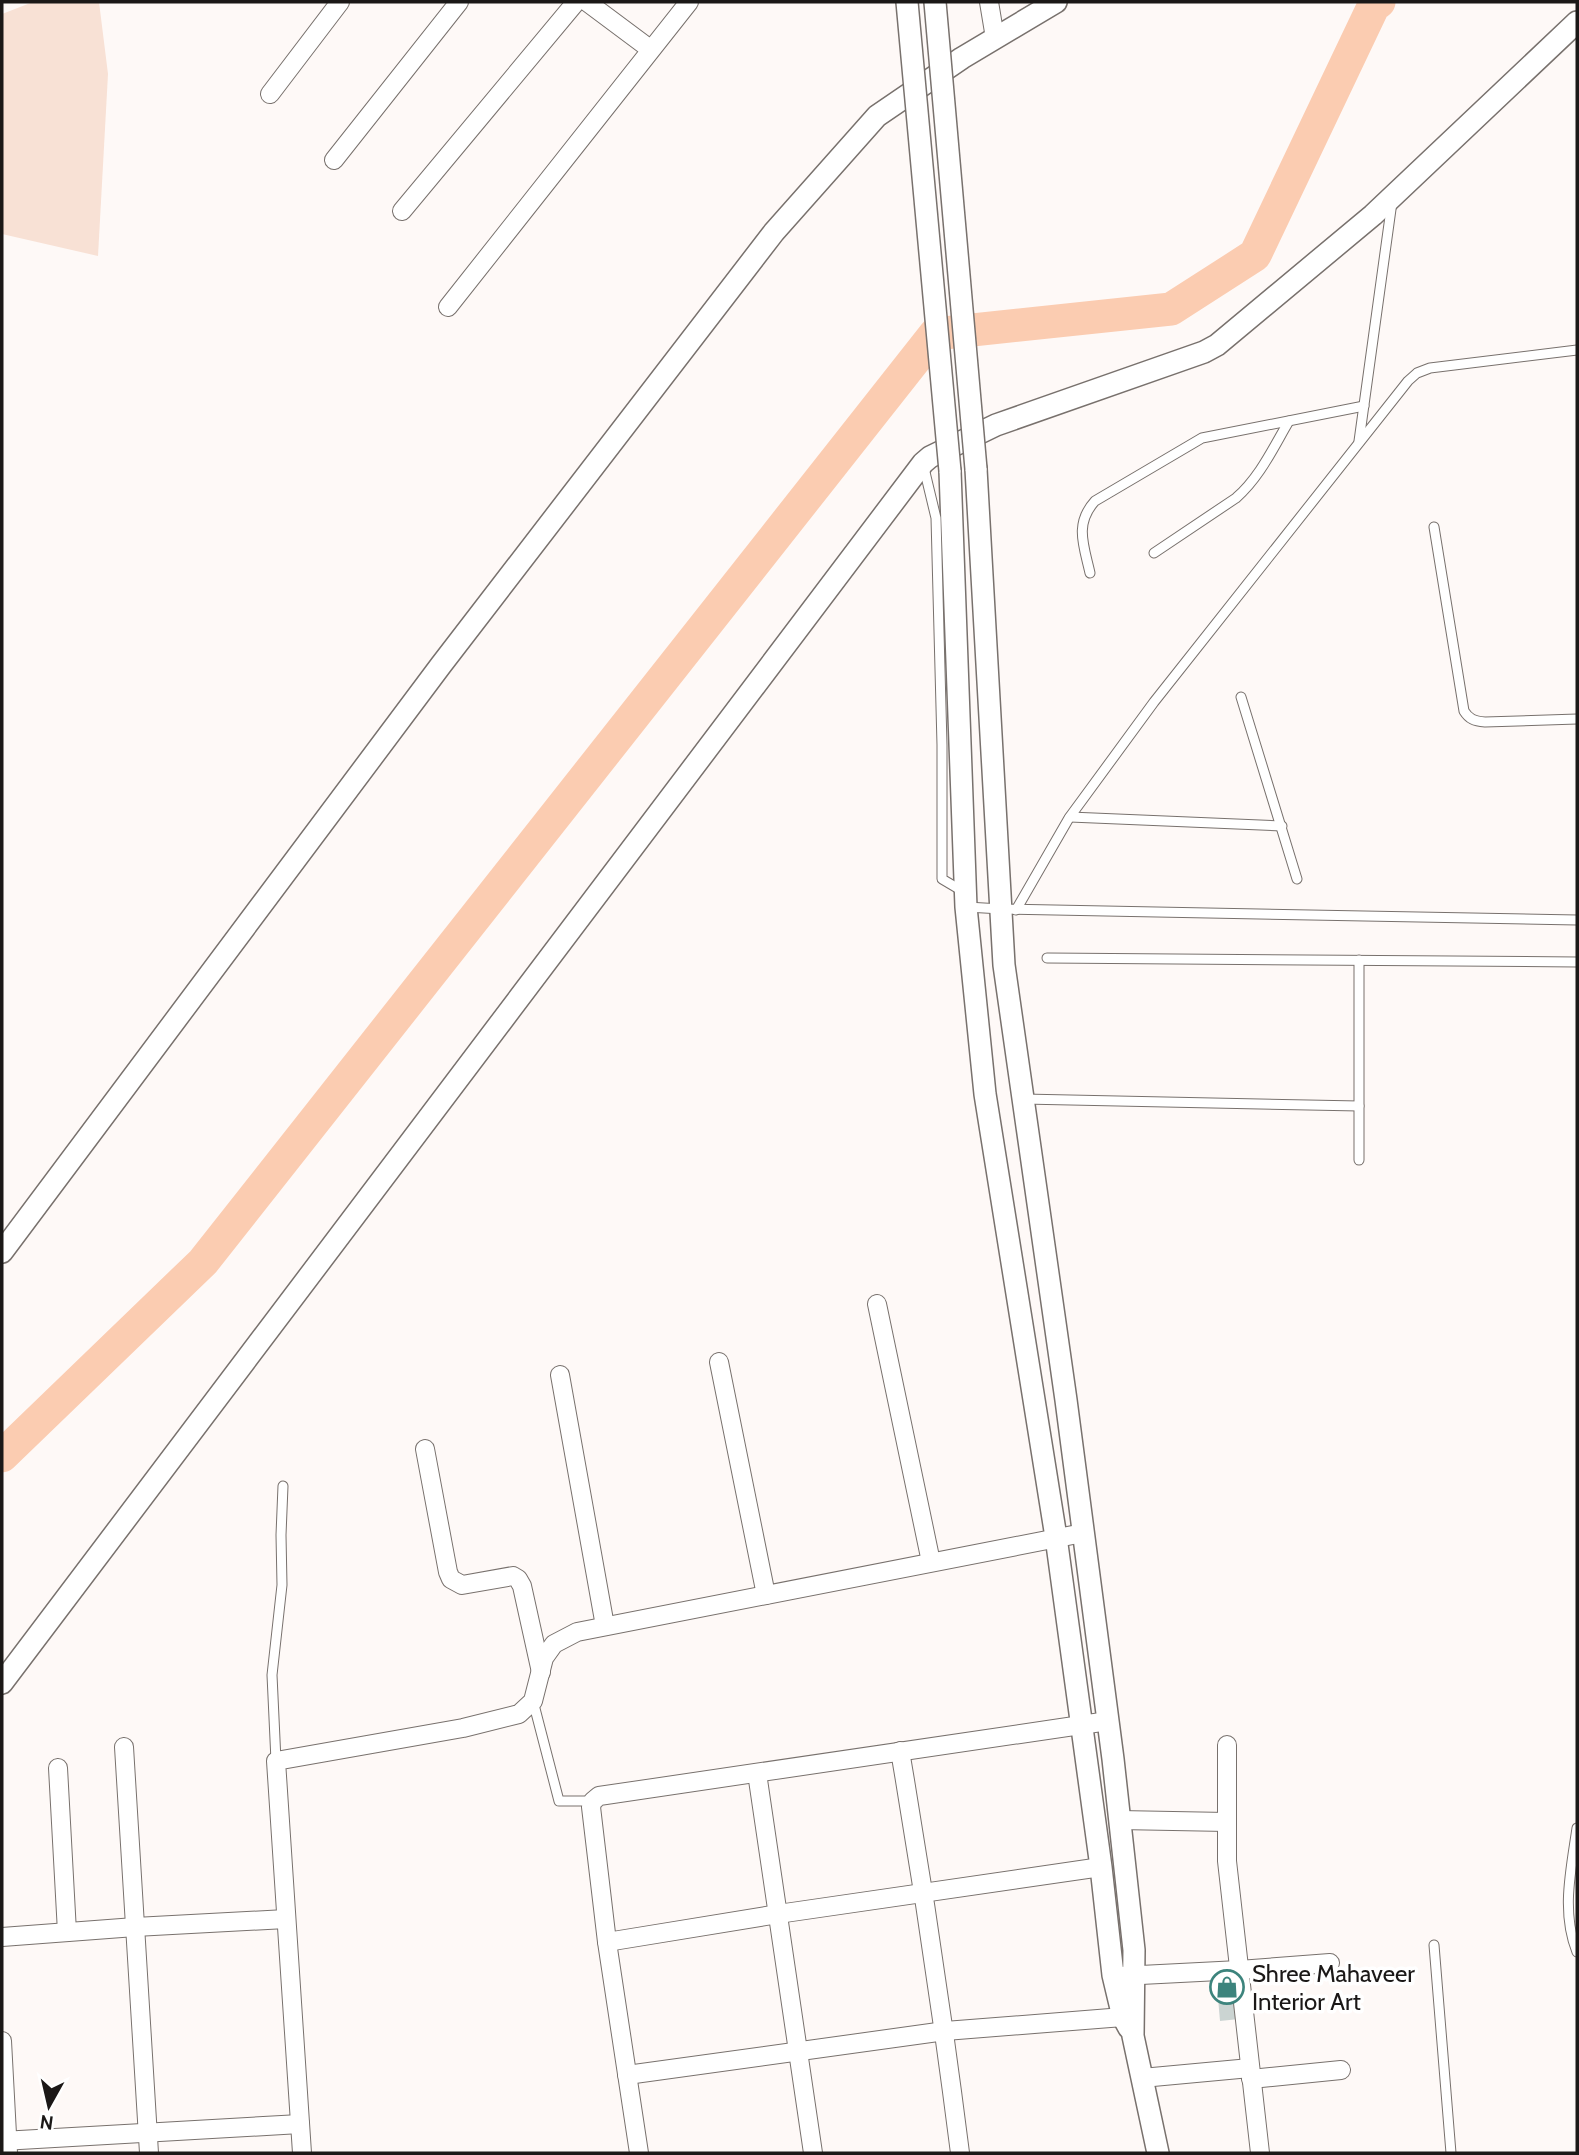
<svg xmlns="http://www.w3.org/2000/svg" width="1579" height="2155" viewBox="0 0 1579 2155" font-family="Cabin,sans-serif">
	<rect width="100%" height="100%" fill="#fef9f7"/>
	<!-- green -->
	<polygon fill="#f8e1d5" points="33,2 99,2 108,74 98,256 2,234 2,14"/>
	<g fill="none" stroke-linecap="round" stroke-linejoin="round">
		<!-- river -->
		<polyline stroke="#fbccb1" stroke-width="33" points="2,1456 203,1262 935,334 1171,309 1255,255 1374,5 1379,2"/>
	</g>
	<!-- building -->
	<polygon fill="#cbd4d2" points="1235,1973 1239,2019 1220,2021 1216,1975"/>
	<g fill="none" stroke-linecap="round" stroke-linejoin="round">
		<!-- service casing -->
		<g stroke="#78716d" stroke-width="11">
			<g id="service">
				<polyline points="1359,441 1392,202"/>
				<polyline points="924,468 936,518 942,745 942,879 964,892"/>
				<path d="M1434,527L1464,711C1469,719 1474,721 1485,722L1577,719"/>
				<path d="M1154,553L1236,498C1260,477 1273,448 1289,421"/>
				<path d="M1090,573C1084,546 1074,524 1095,501L1202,438L1364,406"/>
				<polyline points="1241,697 1297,879"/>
				<polyline points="1070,817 1282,826"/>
				<polyline points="967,907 1001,909 1577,920"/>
				<polyline points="1016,910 1069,818 1154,702 1408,381 1417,373 1430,368 1577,350"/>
				<polyline points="1047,958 1577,962"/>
				<polyline points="1359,960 1359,1160"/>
				<polyline points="1023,1099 1359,1106"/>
				<polyline points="533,1701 559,1801 593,1801"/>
				<polyline points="276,1761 272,1675 282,1585 281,1535 283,1486"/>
				<path d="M1577,1828C1571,1870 1561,1912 1577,1952"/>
				<polyline points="1434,1945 1451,2153"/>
			</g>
		</g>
		<!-- minor casing -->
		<g stroke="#78716d" stroke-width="20">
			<g id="minor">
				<polyline points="587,2 650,49"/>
				<polyline points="989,2 995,38"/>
				<polyline points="270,94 340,2"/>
				<polyline points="334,160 459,2"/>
				<polyline points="402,211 576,2"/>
				<polyline points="448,307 689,2"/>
				<polyline points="877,1304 931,1562"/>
				<polyline points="719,1362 766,1595"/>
				<polyline points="560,1375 605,1626"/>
				<polyline points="425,1449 448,1572 451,1579 462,1585 513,1576 518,1579 522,1586 541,1672"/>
				<polyline points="1227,1745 1227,1861 1260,2153"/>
				<polyline points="124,1747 149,2153"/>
				<path d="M900,1751C923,1885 943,2019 960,2153"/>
				<polyline points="58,1768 67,1932"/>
				<polyline points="757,1773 813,2153"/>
				<polyline points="1119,1820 1227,1822"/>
				<polyline points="2,1937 135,1927 286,1919"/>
				<polyline points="607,1942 778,1914 1101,1867"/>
				<polyline points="1121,1976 1239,1970 1330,1963"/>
				<polyline points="2,2041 8,2153"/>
				<polyline points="627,2075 945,2031 1123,2017"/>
				<polyline points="1142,2078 1250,2068"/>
				<polyline points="1251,2079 1341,2070"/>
				<polyline points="2,2141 300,2124"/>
				<polyline points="302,2153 276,1761 463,1728 519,1714 533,1701 544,1658 554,1644 577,1632 1083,1533"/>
				<polyline points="639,2153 607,1942 591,1807 593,1801 599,1796 1108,1721"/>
			</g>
		</g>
		<!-- tertiary casing -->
		<g stroke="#78716d" stroke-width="24">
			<g id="tertiary">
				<polyline points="976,469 1004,965 1066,1400 1113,1759 1134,1950 1133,2036 1158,2153"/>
				<polyline points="950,471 966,907 985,1094 1056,1537 1101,1867 1113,1975 1123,2017 1129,2028"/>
				<polyline points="2,1252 441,665 774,232 877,116 962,58 1056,2"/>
				<polyline points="2,1683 923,463 930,457 996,425 1204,352 1217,345 1373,215 1577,22"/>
			</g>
		</g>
		<!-- service -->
		<use href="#service" stroke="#fff" stroke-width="9"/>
		<!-- minor -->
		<use href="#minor" stroke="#fff" stroke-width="18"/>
		<!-- tertiary -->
		<use href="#tertiary" stroke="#fff" stroke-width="21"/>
		<!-- tertiary-bridge casing -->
		<g stroke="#78716d" stroke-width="24" stroke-linecap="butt">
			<g id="tertiary-bridge">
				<polyline points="907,2 950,471"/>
				<polyline points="935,2 976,469"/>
			</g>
		</g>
		<!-- tertiary-bridge -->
		<use href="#tertiary-bridge" stroke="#fff" stroke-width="21"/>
	</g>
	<!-- icons -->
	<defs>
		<g id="shop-ring" transform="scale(1.75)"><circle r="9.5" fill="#fff" stroke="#3d847d" stroke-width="1.5"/><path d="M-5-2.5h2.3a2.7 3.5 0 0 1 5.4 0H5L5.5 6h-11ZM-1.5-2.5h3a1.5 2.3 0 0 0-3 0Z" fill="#3d847d"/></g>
	</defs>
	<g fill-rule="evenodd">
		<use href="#shop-ring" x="1227" y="1987"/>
	</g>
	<g text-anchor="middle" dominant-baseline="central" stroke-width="7" stroke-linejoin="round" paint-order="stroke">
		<!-- poi labels -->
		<g font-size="24" fill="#1b1817" stroke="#fff" text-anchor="start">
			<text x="1252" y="1973">Shree Mahaveer<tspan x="1252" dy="28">Interior Art</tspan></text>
		</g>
	</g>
	<!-- border -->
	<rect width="1579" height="2155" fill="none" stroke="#1b1817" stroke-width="7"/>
	<!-- north arrow -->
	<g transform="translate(49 2106) rotate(188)" stroke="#ffffff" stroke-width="5" paint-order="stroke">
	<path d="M0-5L12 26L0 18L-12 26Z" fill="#1b1817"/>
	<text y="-10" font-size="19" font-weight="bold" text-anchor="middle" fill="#1b1817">N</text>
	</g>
</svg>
